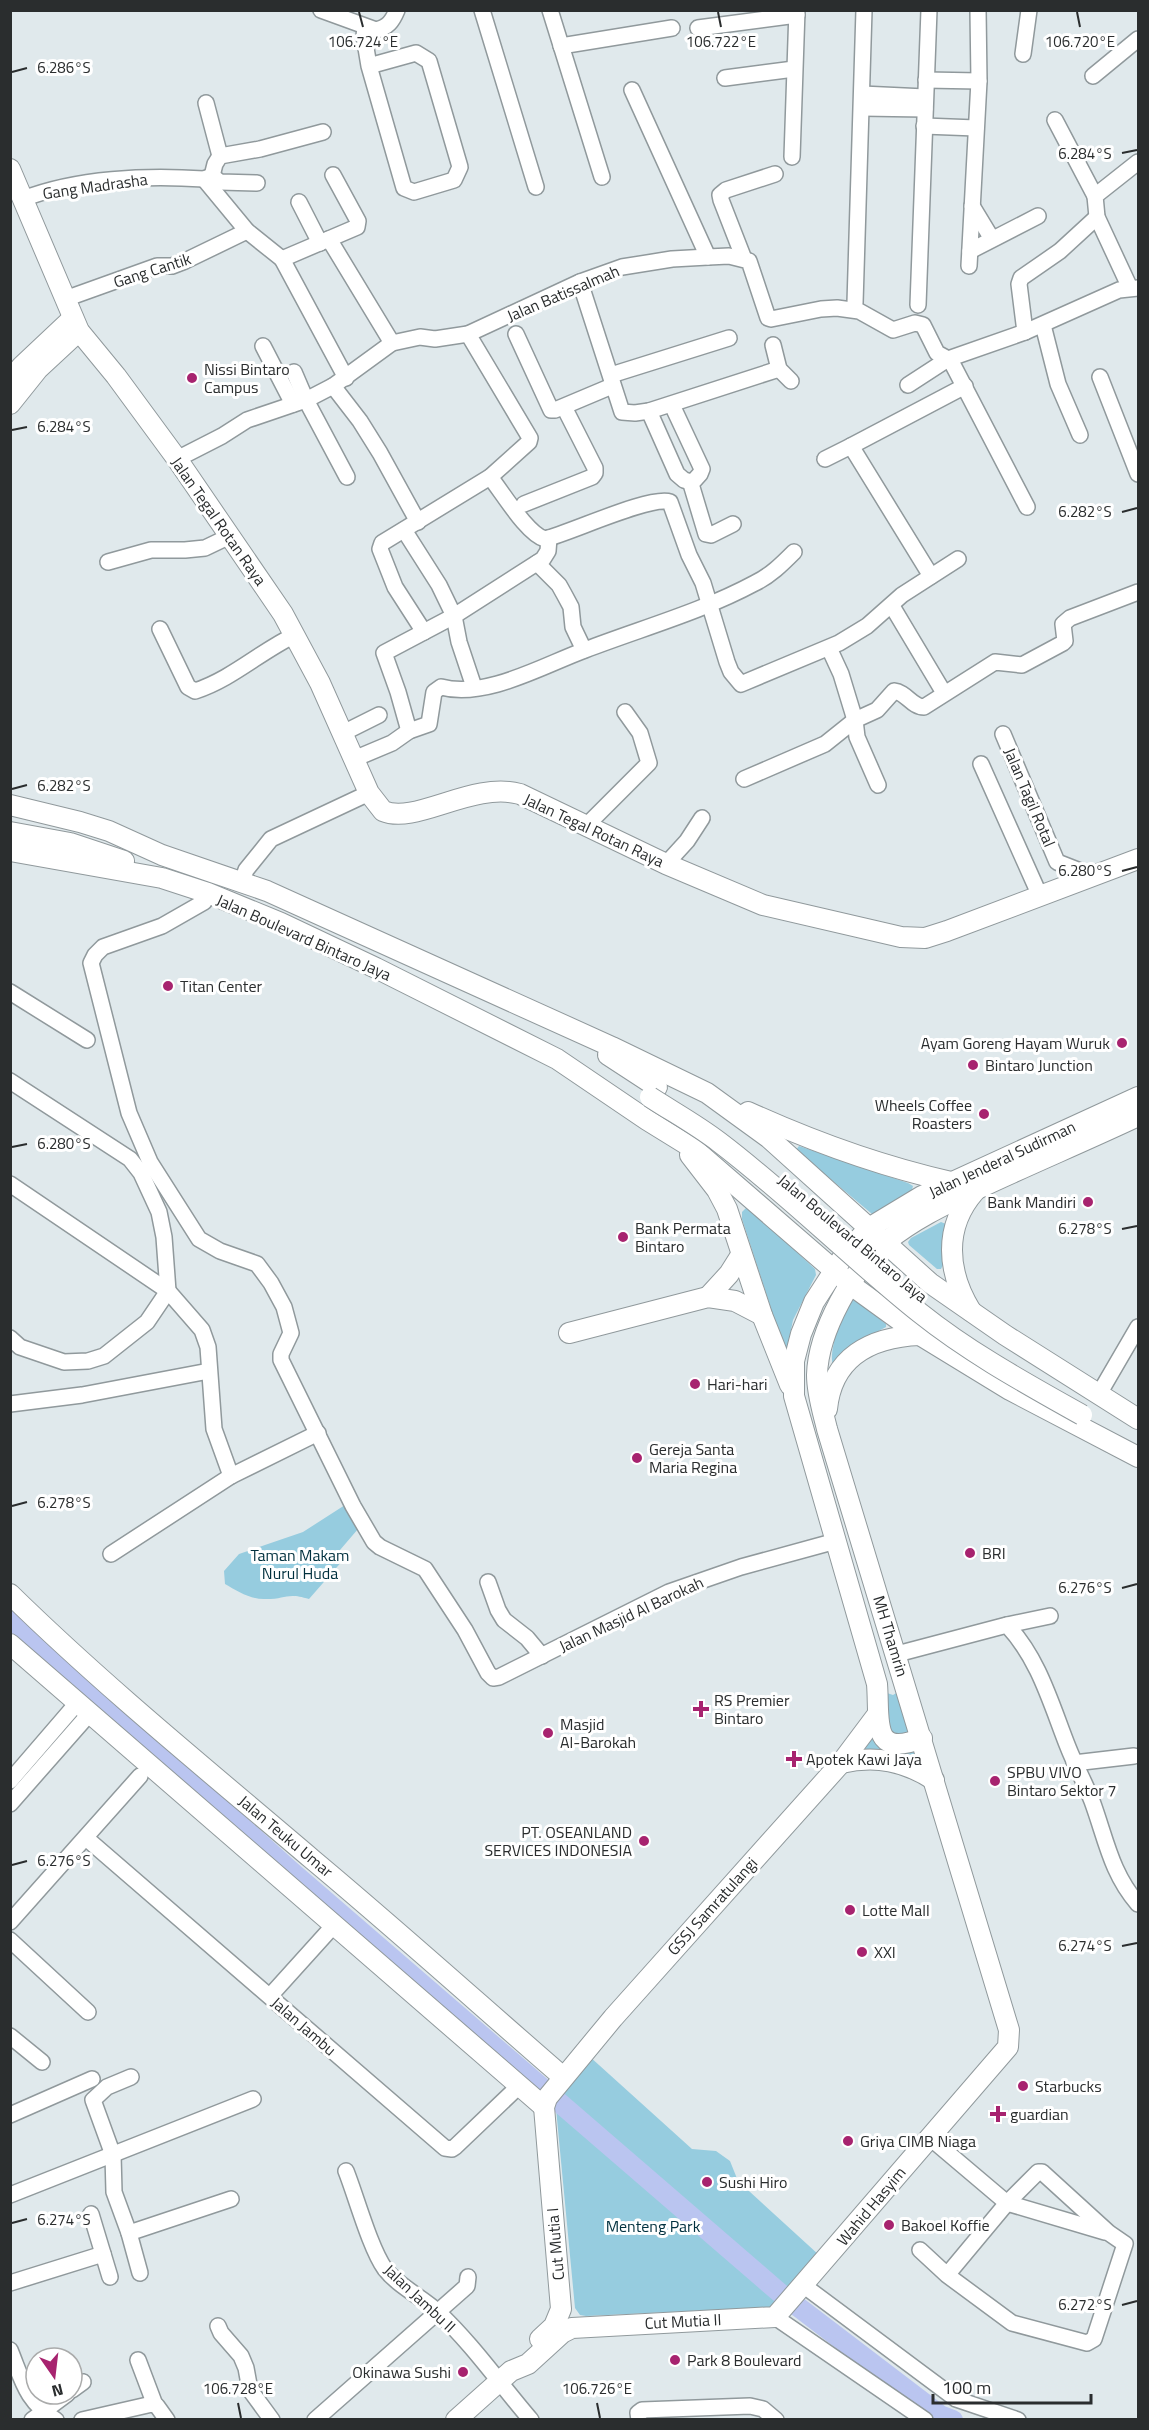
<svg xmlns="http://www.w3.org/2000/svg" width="1149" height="2430" viewBox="0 0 1149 2430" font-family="'Titillium Web',sans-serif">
	<rect width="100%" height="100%" fill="#e0e9ec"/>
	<!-- green -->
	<g fill="#96ccdf">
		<polygon points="799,1146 908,1183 913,1186 912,1190 879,1214 872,1214 796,1150"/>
		<polygon points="746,1208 750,1209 815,1269 816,1275 793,1320 786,1355 742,1219 742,1212"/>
		<polygon points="941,1222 946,1224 947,1230 942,1239 943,1265 941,1269 937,1269 909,1245 908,1242 911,1238"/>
		<path d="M851,1296L886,1324V1327L858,1342L833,1366C828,1348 843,1314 851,1296Z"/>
		<path d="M345,1505L358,1529L340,1550L344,1559L309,1599C287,1592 286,1599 266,1599C251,1600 237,1591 225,1584L224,1571L239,1554L303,1532Z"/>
		<path d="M884,1692L893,1695L898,1692L918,1762C895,1750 883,1748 857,1750Z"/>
		<polygon points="589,2056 692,2149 716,2151 730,2161 738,2181 819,2255 776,2307 586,2316 580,2315 575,2308 555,2098"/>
	</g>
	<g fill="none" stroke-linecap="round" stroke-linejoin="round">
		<!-- river -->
		<polyline stroke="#bac5f0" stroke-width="20" points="10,1618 291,1871 780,2293 940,2415 953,2420"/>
		<!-- minor casing -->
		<g stroke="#90999c" stroke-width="18">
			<g id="minor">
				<path d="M321,10L376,30C388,27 392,22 397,10"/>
				<polyline points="482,10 536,187"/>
				<polyline points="550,10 602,177"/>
				<polyline points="365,28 364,36 369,66 404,188 414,192 454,180 460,167 429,61 416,53 369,66"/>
				<polyline points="698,28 797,15"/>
				<polyline points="561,46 672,28"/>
				<polyline points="1023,54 1029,10"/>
				<polyline points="1093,76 1138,39"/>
				<polyline points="725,78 794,69"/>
				<polyline points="926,80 979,81"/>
				<polyline points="632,90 708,257"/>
				<polyline points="862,94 925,97"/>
				<polyline points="206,103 220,156"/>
				<polyline points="862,108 925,109"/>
				<polyline points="1055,120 1095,196"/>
				<polyline points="924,126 976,128"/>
				<polyline points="792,157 797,10"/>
				<polyline points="212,176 215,164 220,156 260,149 323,132"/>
				<polyline points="212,176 220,182 257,183"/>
				<polyline points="204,179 247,231 282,259 357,227 358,221 333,175"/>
				<path d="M23,199C77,178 146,175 204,179L212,176"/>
				<polyline points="299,202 320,243"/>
				<polyline points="972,206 992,239"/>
				<polyline points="329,239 392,343"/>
				<polyline points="970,251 1038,216"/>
				<polyline points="282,259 346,378"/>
				<polyline points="744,259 721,200 720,195 726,190 775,174"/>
				<polyline points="969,266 979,81 978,10"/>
				<polyline points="580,282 622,412 635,413 649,411 779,369"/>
				<polyline points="1130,288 1097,217 1095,196 1138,162"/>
				<polyline points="65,299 157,266 172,266 185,261 247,231"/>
				<polyline points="855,303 864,10"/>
				<polyline points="918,305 929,10"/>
				<polyline points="1043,325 1058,384 1080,435"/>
				<polyline points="1025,332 1019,284 1021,278 1060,251 1097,217"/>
				<polyline points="516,334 551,410 555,410 612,386"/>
				<polyline points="773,345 779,369 791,381"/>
				<polyline points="263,346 293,404"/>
				<polyline points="294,372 306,400 347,477"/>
				<polyline points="611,375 729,338"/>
				<polyline points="1100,377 1138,474"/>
				<polyline points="908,385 948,359 1025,332 1119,290 1138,288"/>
				<polyline points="333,386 360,421 380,453 418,522"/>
				<polyline points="672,405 702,469 700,474 691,484 706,534 711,535 733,524"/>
				<polyline points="649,411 677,474 684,480 691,482"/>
				<polyline points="177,459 222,436 247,420 306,400 333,386 392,343 420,337 435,339 468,334 580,282 622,267 672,259 708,257 729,256 749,261 768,318 771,319 821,309 837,308 859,311 893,330 915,323 923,325 937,353 948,359 953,365 1027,507"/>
				<polyline points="825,459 851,446"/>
				<path d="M490,477C503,493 527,534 545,539C570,533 651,495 670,502L689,555L703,583L727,662L731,672L741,684L839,643L867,626L902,595L958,559"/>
				<polyline points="524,504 592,477 595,473 595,468 564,407"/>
				<polyline points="404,530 439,585 454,616 459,642 474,687"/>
				<polyline points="108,562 151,550 185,550 205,548 230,536"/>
				<polyline points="537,563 559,585 564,594 571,607 573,627 584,650"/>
				<polyline points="931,576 851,446 965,386"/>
				<polyline points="892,606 944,693"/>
				<path d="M160,629L188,687L195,691C232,679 261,651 295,635"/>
				<polyline points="424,632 395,587 380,549 382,543 490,477 529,442 530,438 468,334"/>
				<polyline points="829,648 841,674 855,720 857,737 878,785"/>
				<polyline points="409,731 398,692 384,653 454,616 543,559 548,551 549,538"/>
				<polyline points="343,733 379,715"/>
				<polyline points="1003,734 1057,862 1080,871 1088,878"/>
				<path d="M354,759L392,743L409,731L429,724L434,692L441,687C486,699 544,665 585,650C642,628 701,612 755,583C770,576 782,564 794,552"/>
				<polyline points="981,764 1040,896"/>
				<path d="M744,779L825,744L855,720L877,710L894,691C906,692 912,707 924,707L995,662L1022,665L1063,643L1065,641L1063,624L1070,618L1138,592"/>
				<polyline points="587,825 649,763 640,733 625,712"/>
				<polyline points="666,864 687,841 702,818"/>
				<polyline points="242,881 246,870 271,839 369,793"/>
				<polyline points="208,893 204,902 162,926 103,947 95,955 91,963 129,1113 150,1162 199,1239 220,1251 257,1264 271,1283 284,1307 291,1333 281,1354 281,1360 353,1506 374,1542 380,1547 425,1569 465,1630 488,1673 493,1678 499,1677 669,1592 741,1567 836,1541"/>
				<polyline points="10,992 87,1040"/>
				<polyline points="10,1081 130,1159 141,1173 159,1212 164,1237 168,1291 147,1322 104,1356 88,1361 64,1362 20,1347 10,1338"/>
				<polyline points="10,1184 168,1291 202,1330 208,1347 214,1429 231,1476"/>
				<polyline points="1099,1394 1138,1327"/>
				<polyline points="10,1404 82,1395 209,1371"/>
				<polyline points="111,1554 231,1476 318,1433"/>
				<polyline points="488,1582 498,1610 504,1620 527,1638 542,1656"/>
				<polyline points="1007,1625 1050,1616"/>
				<path d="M897,1654L1007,1625C1039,1659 1051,1704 1068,1747C1075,1765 1085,1783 1092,1801C1106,1839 1111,1873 1138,1904"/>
				<polyline points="1074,1763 1134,1756"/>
				<polyline points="10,1781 78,1702"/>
				<polyline points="10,1804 90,1713"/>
				<polyline points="86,1838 445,2148 452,2149 455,2147 520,2085"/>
				<polyline points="10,1922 140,1776"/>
				<polyline points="10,1940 88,2012"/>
				<polyline points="270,1996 335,1924"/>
				<polyline points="10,2036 42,2062"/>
				<polyline points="131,2077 107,2087 93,2100 113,2155 114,2192 129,2233 231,2199"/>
				<polyline points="10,2115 92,2079"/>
				<polyline points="929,2137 1007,2203 1105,2232"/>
				<path d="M346,2171C356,2196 370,2248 385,2269C398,2286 422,2297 438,2312C473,2345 500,2384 531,2420"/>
				<polyline points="10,2195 253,2099"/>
				<polyline points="91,2214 110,2277"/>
				<polyline points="129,2233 140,2273"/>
				<polyline points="920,2250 947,2275 1012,2323 1087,2343 1094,2339 1125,2244 1109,2233 1042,2172 1038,2172 1007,2203 947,2275"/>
				<polyline points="10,2283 103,2254"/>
				<polyline points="803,2285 956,2399 1018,2420"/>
				<polyline points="775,2317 925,2420"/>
				<polyline points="218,2326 221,2333 241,2356 246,2368 250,2390 272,2420"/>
				<path d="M10,2350C23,2382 26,2401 56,2420"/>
				<polyline points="138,2360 155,2405"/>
				<polyline points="72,2390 83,2382"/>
				<polyline points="32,2420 67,2394"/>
				<polyline points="82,2420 152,2404 157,2406 167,2420"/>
				<polyline points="315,2420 467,2286 468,2277"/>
				<polyline points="639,2420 638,2413 642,2410 750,2406 763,2409 776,2420"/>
			</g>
		</g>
		<!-- major casing -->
		<g stroke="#90999c" stroke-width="22">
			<g id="major">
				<path d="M10,169L79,331L116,376L177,459L283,614L320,683L369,793L383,811C416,825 472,781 520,794L666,864L763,905L901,937L925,938L947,931L1138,859"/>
				<polyline points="10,380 22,366 73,318"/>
				<polyline points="10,404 38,369 79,331"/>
				<polyline points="10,805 80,822 109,831 162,855 267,891 612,1047 707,1093 769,1138 930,1283 1005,1335 1138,1419"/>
				<polyline points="10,832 70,843 124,861"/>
				<polyline points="10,851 162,878 208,893 281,923 376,968 557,1059 647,1120 694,1149 851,1285 920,1335 1010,1390 1138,1457"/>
				<polyline points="608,1055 657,1087"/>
				<path d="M748,1112C814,1142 880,1166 951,1182"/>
				<polyline points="690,1155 717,1190 727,1209 762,1315 790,1385"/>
				<polyline points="708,1297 729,1274 741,1255"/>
				<path d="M971,1311C947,1272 943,1227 975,1191"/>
				<polyline points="569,1333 708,1297 735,1301 762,1315"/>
				<path d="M827,1409C832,1357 871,1337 920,1335"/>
				<path d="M10,1594C106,1688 211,1773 313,1860C398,1931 480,2005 563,2077"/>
				<polyline points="10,1644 544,2107"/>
				<path d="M922,1738C870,1759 880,1720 877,1684L794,1396V1361L801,1334L814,1302L845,1254L869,1228L922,1196L1138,1097"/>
				<path d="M841,1763C876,1755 905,1761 934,1780"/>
				<polyline points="540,2339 554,2326 561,2309 544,2107 547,2098 613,2018 841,1763 877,1715"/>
				<path d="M456,2420L511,2371L528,2364L562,2333L572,2328L775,2317L1008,2047L1009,2030L827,1429C823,1412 817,1394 817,1375C818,1332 853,1268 887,1241C914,1219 946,1204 977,1189C1030,1164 1085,1141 1138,1116"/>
			</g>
		</g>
		<!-- minor -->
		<use href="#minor" stroke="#fff" stroke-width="15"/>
		<!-- major -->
		<use href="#major" stroke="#fff" stroke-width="20"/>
		<!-- major-bridge casing -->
		<g stroke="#90999c" stroke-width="22" stroke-linecap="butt">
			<path id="major-bridge" d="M650,1097C673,1112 697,1125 719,1142C789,1195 851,1258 920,1313C970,1353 1027,1384 1082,1415"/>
		</g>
		<!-- major-bridge -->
		<use href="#major-bridge" stroke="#fff" stroke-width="20"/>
	</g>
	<!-- ticks -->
	<path fill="none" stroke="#2a2d2e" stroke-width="2" d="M359,12L363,27M718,12L721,27M1077,12L1080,27M12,72L27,68M1122,153L1137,150M12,430L27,427M1122,512L1137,508M12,789L27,785M1122,871L1137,867M12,1147L27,1144M1122,1229L1137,1226M12,1506L27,1502M1122,1588L1137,1584M12,1865L27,1861M1122,1946L1137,1943M12,2223L27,2219M1122,2305L1137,2301M238,2403L241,2418M597,2403L600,2418"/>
	<!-- markers -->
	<g fill="#a7236f" stroke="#fff" stroke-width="2">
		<circle cx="192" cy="378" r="6"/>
		<circle cx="168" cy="986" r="6"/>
		<circle cx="1122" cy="1043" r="6"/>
		<circle cx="973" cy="1065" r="6"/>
		<circle cx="984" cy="1114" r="6"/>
		<circle cx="1088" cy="1202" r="6"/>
		<circle cx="623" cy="1237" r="6"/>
		<circle cx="695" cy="1384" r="6"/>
		<circle cx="637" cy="1458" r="6"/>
		<circle cx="970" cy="1553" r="6"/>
		<path d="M698 1700h6v6h6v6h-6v6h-6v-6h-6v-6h6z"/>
		<circle cx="548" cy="1733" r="6"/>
		<path d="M791 1750h6v6h6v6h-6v6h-6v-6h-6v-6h6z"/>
		<circle cx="995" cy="1781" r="6"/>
		<circle cx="644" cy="1841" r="6"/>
		<circle cx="850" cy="1910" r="6"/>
		<circle cx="862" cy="1952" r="6"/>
		<circle cx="1023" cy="2086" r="6"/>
		<path d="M995 2105h6v6h6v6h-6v6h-6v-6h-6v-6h6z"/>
		<circle cx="848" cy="2141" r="6"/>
		<circle cx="707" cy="2182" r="6"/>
		<circle cx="889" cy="2225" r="6"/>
		<circle cx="675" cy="2360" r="6"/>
		<circle cx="463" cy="2372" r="6"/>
	</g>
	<g text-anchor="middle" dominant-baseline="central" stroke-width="6" stroke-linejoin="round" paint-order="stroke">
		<!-- street labels -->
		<g font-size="16" fill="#2a2d2e" stroke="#fff">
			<text transform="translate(95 186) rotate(-8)">Gang Madrasha</text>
			<text transform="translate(152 270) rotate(-18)">Gang Cantik</text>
			<text transform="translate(563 293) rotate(-23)">Jalan Batissalmah</text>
			<text transform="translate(219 521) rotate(55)">Jalan Tegal Rotan Raya</text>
			<text transform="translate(1030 797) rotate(67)">Jalan Tagil Rotal</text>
			<text transform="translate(594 830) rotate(25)">Jalan Tegal Rotan Raya</text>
			<text transform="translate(304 937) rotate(24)">Jalan Boulevard Bintaro Jaya</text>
			<text transform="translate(1002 1159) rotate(-25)">Jalan Jenderal Sudirman</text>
			<text transform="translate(853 1238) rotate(40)">Jalan Boulevard Bintaro Jaya</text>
			<text transform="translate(631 1614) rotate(-25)">Jalan Masjid Al Barokah</text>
			<text transform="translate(891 1636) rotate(73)">MH Thamrin</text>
			<text transform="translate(286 1836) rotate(40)">Jalan Teuku Umar</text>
			<text transform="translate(712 1906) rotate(-48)">GSSJ Samratulangi</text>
			<text transform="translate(304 2026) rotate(41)">Jalan Jambu</text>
			<text transform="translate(871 2206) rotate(-50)">Wahid Hasyim</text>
			<text transform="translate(555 2244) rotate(-95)">Cut Mutia I</text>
			<text transform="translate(420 2298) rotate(43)">Jalan Jambu II</text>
			<text transform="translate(683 2321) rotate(-3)">Cut Mutia II</text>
		</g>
		<!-- poi labels -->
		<g font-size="16" fill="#2a2d2e" stroke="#fff" text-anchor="start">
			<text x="204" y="369">Nissi Bintaro<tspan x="204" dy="18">Campus</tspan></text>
			<text x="180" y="986">Titan Center</text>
			<text x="1110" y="1043" text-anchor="end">Ayam Goreng Hayam Wuruk</text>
			<text x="985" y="1065">Bintaro Junction</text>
			<text x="972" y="1105" text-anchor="end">Wheels Coffee<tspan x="972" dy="18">Roasters</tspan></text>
			<text x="1076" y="1202" text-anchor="end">Bank Mandiri</text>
			<text x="635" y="1228">Bank Permata<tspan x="635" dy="18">Bintaro</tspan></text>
			<text x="707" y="1384">Hari-hari</text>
			<text x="649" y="1449">Gereja Santa<tspan x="649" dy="18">Maria Regina</tspan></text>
			<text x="982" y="1553">BRI</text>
			<text x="714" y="1700">RS Premier<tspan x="714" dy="18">Bintaro</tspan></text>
			<text x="560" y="1724">Masjid<tspan x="560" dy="18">Al-Barokah</tspan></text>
			<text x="806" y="1759">Apotek Kawi Jaya</text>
			<text x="1007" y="1772">SPBU VIVO<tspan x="1007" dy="18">Bintaro Sektor 7</tspan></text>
			<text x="632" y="1832" text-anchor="end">PT. OSEANLAND<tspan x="632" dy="18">SERVICES INDONESIA</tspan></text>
			<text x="862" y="1910">Lotte Mall</text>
			<text x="874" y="1952">XXI</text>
			<text x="1035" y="2086">Starbucks</text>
			<text x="1010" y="2114">guardian</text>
			<text x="860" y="2141">Griya CIMB Niaga</text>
			<text x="719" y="2182">Sushi Hiro</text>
			<text x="901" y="2225">Bakoel Koffie</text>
			<text x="687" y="2360">Park 8 Boulevard</text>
			<text x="451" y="2372" text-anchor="end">Okinawa Sushi</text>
		</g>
		<!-- park labels -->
		<g font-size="16" fill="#00303e" stroke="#fff">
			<text x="300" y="1555">Taman Makam<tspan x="300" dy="18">Nurul Huda</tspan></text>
			<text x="653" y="2226">Menteng Park</text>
		</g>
	</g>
	<g font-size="15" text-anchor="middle" fill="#2a2d2e" stroke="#fff" stroke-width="6" stroke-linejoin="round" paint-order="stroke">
		<text x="1080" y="47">106.720°E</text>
		<text x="363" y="47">106.724°E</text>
		<text x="721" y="47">106.722°E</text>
		<text x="64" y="73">6.286°S</text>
		<text x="1085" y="159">6.284°S</text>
		<text x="64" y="432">6.284°S</text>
		<text x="1085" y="517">6.282°S</text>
		<text x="64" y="791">6.282°S</text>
		<text x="1085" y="876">6.280°S</text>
		<text x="64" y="1149">6.280°S</text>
		<text x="1085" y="1234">6.278°S</text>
		<text x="64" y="1508">6.278°S</text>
		<text x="1085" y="1593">6.276°S</text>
		<text x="64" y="1866">6.276°S</text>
		<text x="1085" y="1951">6.274°S</text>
		<text x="64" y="2225">6.274°S</text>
		<text x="1085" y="2310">6.272°S</text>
		<text x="238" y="2394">106.728°E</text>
		<text x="597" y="2394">106.726°E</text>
	</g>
	<!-- border -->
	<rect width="1149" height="2430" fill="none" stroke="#2a2d2e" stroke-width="24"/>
	<!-- north arrow -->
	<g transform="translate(54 2376) rotate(166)"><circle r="28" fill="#ffffff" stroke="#aaabab" stroke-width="1.5"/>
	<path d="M0-4.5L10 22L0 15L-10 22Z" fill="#a7236f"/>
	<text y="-9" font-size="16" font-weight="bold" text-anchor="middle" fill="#2a2d2e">N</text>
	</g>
	<!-- scale -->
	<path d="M933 2394v9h158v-9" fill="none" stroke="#2a2d2e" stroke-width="3"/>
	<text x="942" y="2394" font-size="18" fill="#2a2d2e" stroke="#ffffff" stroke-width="4.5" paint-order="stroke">100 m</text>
</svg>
